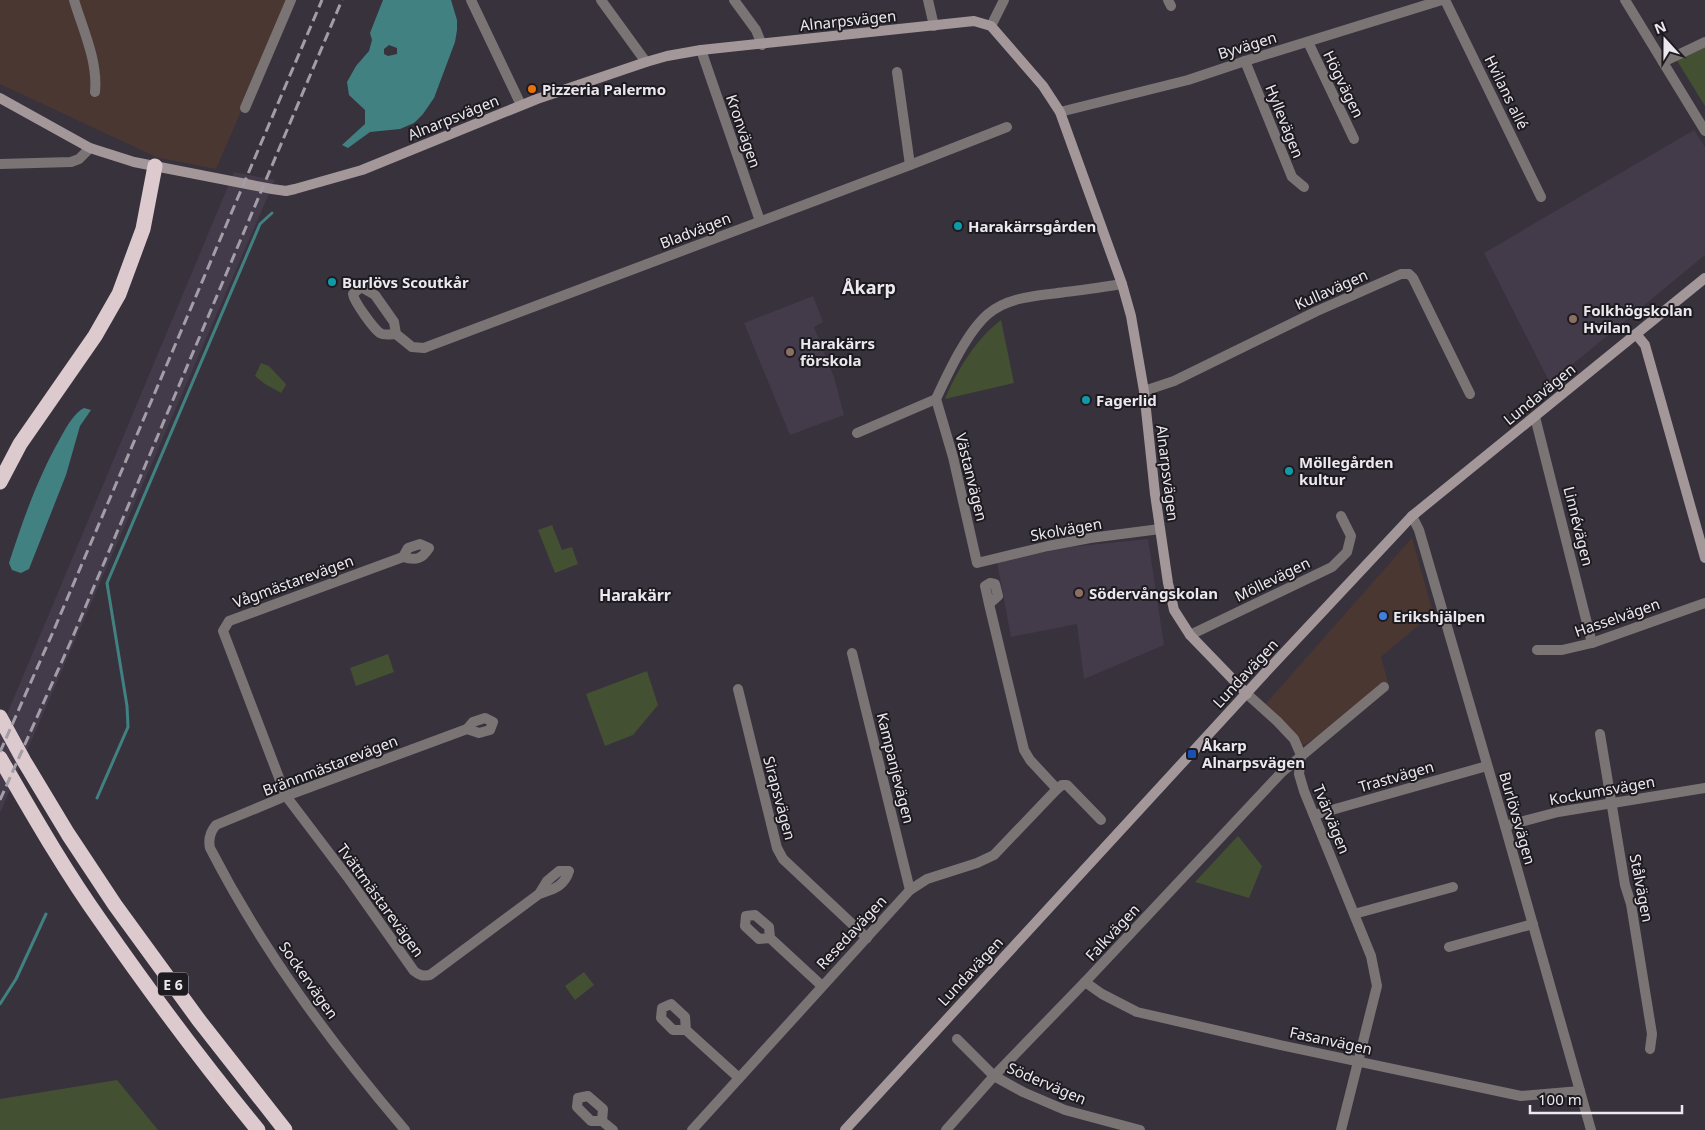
<svg xmlns="http://www.w3.org/2000/svg" width="1705" height="1130" viewBox="0 0 1705 1130" font-family="'Noto Sans',sans-serif">
	<rect width="100%" height="100%" fill="#38323d"/>
	<!-- industrial -->
	<g fill="#4b3732">
		<polygon points="0,0 289,0 216,169 156,157 0,84"/>
		<polygon points="1412,538 1433,613 1381,657 1388,682 1331,730 1301,746 1263,707"/>
	</g>
	<!-- built -->
	<g fill="#433a4a">
		<polygon points="1694,130 1705,147 1705,255 1550,383 1484,253"/>
		<polygon points="234,172 275,180 0,813 0,731"/>
		<polygon points="813,296 823,322 814,327 834,377 844,415 790,435 744,323"/>
		<polygon points="1148,539 1164,645 1084,679 1077,624 1011,637 997,562 1070,547"/>
	</g>
	<!-- green -->
	<g fill="#435032">
		<polygon points="1705,46 1705,106 1676,59"/>
		<path d="M1001,320L1014,383L945,399C957,370 976,339 1001,320Z"/>
		<polygon points="261,363 269,366 285,383 286,385 281,393 265,384 255,376"/>
		<polygon points="552,525 562,550 572,547 578,564 555,573 538,530"/>
		<polygon points="388,654 394,672 356,686 350,668"/>
		<polygon points="647,671 658,705 633,735 605,746 586,694"/>
		<polygon points="1238,836 1262,866 1249,898 1195,882"/>
		<polygon points="584,972 594,985 575,1000 565,986"/>
		<polygon points="117,1080 158,1130 0,1130 0,1099"/>
	</g>
	<!-- water -->
	<g fill="#428181" fill-rule="evenodd">
		<path d="M383,0H451L457,20V30L455,42L434,98L423,114L414,123L400,129L370,132L348,148L342,145L365,124V110L349,95L347,82L356,66L369,51L372,40L370,33ZM389,45L397,48V54L388,56L384,54V49Z"/>
		<path d="M84,408L91,410L80,426L66,475L29,569L21,573L12,570L9,563C24,517 38,477 62,435C67,426 75,412 84,408Z"/>
	</g>
	<g fill="none" stroke-linecap="round" stroke-linejoin="round">
		<!-- stream -->
		<g stroke="#428181" stroke-width="3">
			<polyline points="97,798 128,727 127,706 107,583 260,224 272,213"/>
			<polyline points="0,1004 16,979 46,914"/>
		</g>
		<!-- street -->
		<g stroke="#7b7475" stroke-width="10">
			<path d="M74,0C83,30 98,61 95,92"/>
			<polyline points="471,0 521,105"/>
			<polyline points="601,0 646,62"/>
			<polyline points="734,0 756,30 762,45"/>
			<polyline points="928,0 934,26"/>
			<polyline points="1168,0 1171,6"/>
			<polyline points="1445,0 1541,197"/>
			<polyline points="1625,0 1705,131"/>
			<polyline points="991,26 1004,0"/>
			<polyline points="1308,42 1354,139"/>
			<polyline points="701,50 760,221"/>
			<polyline points="1245,61 1292,177 1304,187"/>
			<polyline points="1663,62 1705,42"/>
			<polyline points="897,72 910,165"/>
			<polyline points="245,108 291,0"/>
			<polyline points="1060,112 1188,80 1245,61 1442,0"/>
			<polyline points="0,164 71,162 79,159 90,148"/>
			<path d="M396,334C392,334 385,336 380,333C374,329 354,302 353,294L361,287L375,295L394,322L396,334L412,347L424,348L910,165L1007,127"/>
			<polyline points="1144,391 1174,381 1317,311 1401,274 1409,274 1413,278 1470,394"/>
			<polyline points="936,399 953,457 977,563 1048,546 1090,538 1160,529"/>
			<polyline points="1535,417 1592,643"/>
			<path d="M857,433L936,399C948,373 967,332 988,314C1009,296 1039,296 1065,292C1084,290 1103,287 1122,284"/>
			<polyline points="1412,516 1419,530 1505,826 1591,1130"/>
			<path d="M403,557L408,548L420,544L429,548C422,559 416,561 403,557L229,621L223,631L286,796L349,879L414,971C420,976 423,976 430,975L539,894C553,889 564,887 569,871H559L547,881L539,894"/>
			<polyline points="1190,635 1332,567 1347,552 1351,536 1341,516"/>
			<polyline points="1537,650 1562,650 1592,643 1705,603"/>
			<polyline points="852,653 910,890"/>
			<polyline points="738,689 777,848 783,859 867,938"/>
			<polyline points="1247,694 1277,721 1294,739 1301,755 1299,774 1304,791 1371,956 1377,986 1341,1130"/>
			<polyline points="1600,734 1625,885 1631,904 1652,1034 1650,1049"/>
			<polyline points="1057,789 1062,785 1067,785 1101,820"/>
			<polyline points="1314,815 1487,766"/>
			<polyline points="1505,826 1558,812 1705,788"/>
			<polyline points="1354,914 1453,887"/>
			<polyline points="770,938 759,939 745,926 746,916 755,915 769,927 770,938 822,986"/>
			<polyline points="1449,947 1533,924"/>
			<polyline points="1085,982 1102,994 1137,1012 1280,1045 1521,1096 1580,1091"/>
			<polyline points="686,1030 673,1030 661,1018 662,1008 671,1004 685,1017 686,1030 739,1078"/>
			<polyline points="957,1039 994,1076 1023,1092 1065,1110 1140,1130"/>
			<polyline points="602,1121 603,1109 588,1096 578,1098 577,1107 591,1121 602,1121 613,1130"/>
			<path d="M405,1130C330,1042 263,951 210,848C208,839 210,832 216,825L286,796L467,729L479,733L490,730L493,722L485,718L473,722L467,729"/>
			<polyline points="692,1130 910,890 927,879 977,863 994,855 1057,789 1030,760 1024,750 989,604 998,596 995,584 990,583 985,586 989,604"/>
			<polyline points="946,1130 994,1076 1085,982 1281,773 1384,687"/>
		</g>
		<!-- secondary -->
		<g stroke="#a39799" stroke-width="10">
			<polyline points="0,98 90,148 134,162 272,189 286,191 295,189 362,170 537,99 646,62 667,56 701,50 974,21 991,26 1043,86 1060,112 1122,284 1131,316 1144,391 1155,494 1168,583 1174,610 1190,635 1247,694"/>
			<polyline points="1636,334 1645,345 1705,558"/>
			<polyline points="845,1130 1265,673 1412,516 1705,278"/>
		</g>
		<!-- highway -->
		<g stroke="#ddcace" stroke-width="15">
			<polyline points="0,482 20,444 95,336 119,294 143,229 155,166"/>
			<polyline points="0,717 24,761 68,834 115,905 198,1019 285,1130"/>
			<path d="M0,758C32,813 63,868 100,920C150,992 202,1062 258,1130"/>
		</g>
		<!-- rail -->
		<g stroke="#a29da6" stroke-width="3" stroke-dasharray="10 5" stroke-linecap="butt">
			<polyline points="0,752 53,632 322,0"/>
			<polyline points="0,800 71,641 342,0"/>
		</g>
	</g>
	<!-- markers -->
	<circle fill="#e8710a" stroke="#1e1b20" stroke-width="2" cx="532" cy="89" r="5"/>
	<g fill="#0f9aa8" stroke="#1e1b20" stroke-width="2">
		<circle cx="958" cy="226" r="5"/>
		<circle cx="332" cy="282" r="5"/>
		<circle cx="1086" cy="400" r="5"/>
		<circle cx="1289" cy="471" r="5"/>
	</g>
	<g fill="#8d6e63" stroke="#1e1b20" stroke-width="2">
		<circle cx="1573" cy="319" r="5"/>
		<circle cx="790" cy="352" r="5"/>
		<circle cx="1079" cy="593" r="5"/>
	</g>
	<circle fill="#3f7fe0" stroke="#1e1b20" stroke-width="2" cx="1383" cy="616" r="5"/>
	<rect fill="#1a4fb4" stroke="#1e1b20" stroke-width="2" x="1187" y="749" width="10" height="10" rx="2.5"/>
	<g text-anchor="middle" dominant-baseline="central" stroke-width="4" stroke-linejoin="round" paint-order="stroke">
		<!-- shield labels -->
		<rect fill="#1e1b20" stroke="#aeaab1" stroke-width="1" x="158" y="972.5" width="30" height="23" rx="4"/>
		<g font-size="14" font-weight="bold" fill="#ece8ef">
			<text x="173" y="984">E 6</text>
		</g>
		<!-- street labels -->
		<g font-size="15" fill="#ece8ef" stroke="#1e1b20">
			<text transform="translate(848 20) rotate(-6)">Alnarpsvägen</text>
			<text transform="translate(1247 45) rotate(-17)">Byvägen</text>
			<text transform="translate(1344 84) rotate(64)">Högvägen</text>
			<text transform="translate(1507 92) rotate(64)">Hvilans allé</text>
			<text transform="translate(453 117) rotate(-22)">Alnarpsvägen</text>
			<text transform="translate(1285 121) rotate(68)">Hyllevägen</text>
			<text transform="translate(744 131) rotate(71)">Kronvägen</text>
			<text transform="translate(695 230) rotate(-21)">Bladvägen</text>
			<text transform="translate(1331 289) rotate(-24)">Kullavägen</text>
			<text transform="translate(1539 394) rotate(-39)">Lundavägen</text>
			<text transform="translate(1168 473) rotate(83)">Alnarpsvägen</text>
			<text transform="translate(972 477) rotate(76)">Västanvägen</text>
			<text transform="translate(1579 526) rotate(76)">Linnévägen</text>
			<text transform="translate(1066 529) rotate(-10)">Skolvägen</text>
			<text transform="translate(1272 579) rotate(-26)">Möllevägen</text>
			<text transform="translate(293 581) rotate(-20)">Vågmästarevägen</text>
			<text transform="translate(1617 617) rotate(-19)">Hasselvägen</text>
			<text transform="translate(1245 673) rotate(-47)">Lundavägen</text>
			<text transform="translate(330 765) rotate(-21)">Brännmästarevägen</text>
			<text transform="translate(896 768) rotate(76)">Kampanjevägen</text>
			<text transform="translate(1396 776) rotate(-16)">Trastvägen</text>
			<text transform="translate(1602 790) rotate(-10)">Kockumsvägen</text>
			<text transform="translate(780 798) rotate(75)">Sirapsvägen</text>
			<text transform="translate(1518 818) rotate(74)">Burlövsvägen</text>
			<text transform="translate(1332 819) rotate(68)">Tvärvägen</text>
			<text transform="translate(1642 888) rotate(79)">Stålvägen</text>
			<text transform="translate(381 900) rotate(54)">Tvättmästarevägen</text>
			<text transform="translate(851 932) rotate(-47)">Resedavägen</text>
			<text transform="translate(1112 932) rotate(-47)">Falkvägen</text>
			<text transform="translate(970 971) rotate(-47)">Lundavägen</text>
			<text transform="translate(309 980) rotate(55)">Sockervägen</text>
			<text transform="translate(1331 1040) rotate(12)">Fasanvägen</text>
			<text transform="translate(1047 1083) rotate(23)">Södervägen</text>
		</g>
		<!-- poi labels -->
		<g font-size="15" font-weight="bold" fill="#ece8ef" stroke="#1e1b20" text-anchor="start">
			<text x="542" y="89">Pizzeria Palermo</text>
			<text x="968" y="226">Harakärrsgården</text>
			<text x="342" y="282">Burlövs Scoutkår</text>
			<text x="1583" y="310">Folkhögskolan<tspan x="1583" dy="17">Hvilan</tspan></text>
			<text x="800" y="343">Harakärrs<tspan x="800" dy="17">förskola</tspan></text>
			<text x="1096" y="400">Fagerlid</text>
			<text x="1299" y="462">Möllegården<tspan x="1299" dy="17">kultur</tspan></text>
			<text x="1089" y="593">Södervångskolan</text>
			<text x="1393" y="616">Erikshjälpen</text>
			<text x="1202" y="745">Åkarp<tspan x="1202" dy="17">Alnarpsvägen</tspan></text>
		</g>
		<!-- neighbourhood labels -->
		<g font-size="16" font-weight="bold" fill="#ece8ef" stroke="#1e1b20">
			<text x="635" y="595">Harakärr</text>
		</g>
		<!-- quarter labels -->
		<g font-size="18" font-weight="bold" fill="#ece8ef" stroke="#1e1b20">
			<text x="869" y="287">Åkarp</text>
		</g>
	</g>
	<!-- north arrow -->
	<g transform="translate(1665 40) rotate(339)" stroke="#1e1b20" stroke-width="4" paint-order="stroke">
	<path d="M0-4L9 19L0 12L-9 19Z" fill="#ece8ef"/>
	<text y="-8" font-size="14" font-weight="bold" text-anchor="middle" fill="#ece8ef">N</text>
	</g>
	<!-- scale -->
	<path d="M1530 1105v8h152v-8" fill="none" stroke="#ece8ef" stroke-width="2.5"/>
	<text x="1538" y="1105" font-size="15" fill="#ece8ef" stroke="#1e1b20" stroke-width="4" paint-order="stroke">100 m</text>
</svg>
